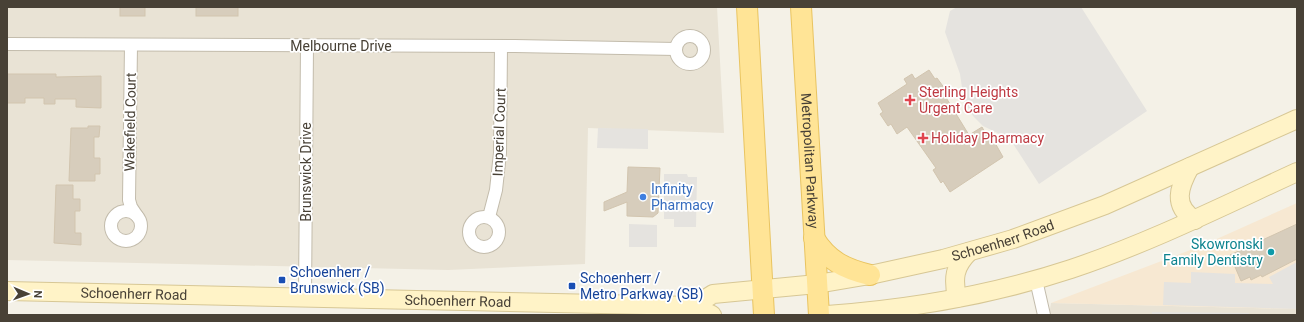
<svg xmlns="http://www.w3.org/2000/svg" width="1304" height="322" viewBox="0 0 1304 322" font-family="Roboto,sans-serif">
	<rect width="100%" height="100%" fill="#f4f1e7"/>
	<!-- residential -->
	<g fill="#e9e3d5">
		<polygon points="7,7 717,7 724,133 588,128 585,264 448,270 7,260"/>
		<polygon points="1051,303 1297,309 1297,315 1049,315"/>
	</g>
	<!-- commercial -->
	<polygon fill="#f7e8d2" points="1297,203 1297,309 1051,303 1201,246"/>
	<!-- parking -->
	<g fill="#e5e3df">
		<polygon points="957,7 1081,7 1147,111 1039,184 1010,139 983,126 973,116 964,101 960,74 945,32 950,11"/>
		<polygon points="598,128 648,129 648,149 597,148"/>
		<polygon points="664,174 687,174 688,177 697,177 696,227 674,227 674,219 664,219"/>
		<polygon points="629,224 657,225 657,247 629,247"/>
		<polygon points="1297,262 1297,309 1163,305 1164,282 1191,283 1191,272 1235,274 1235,283 1273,284 1269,277"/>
		<polygon points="1152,312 1249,313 1249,315 1152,315"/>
	</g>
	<!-- building -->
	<g fill="#d7cdbc" stroke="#d2c5af">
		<rect x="120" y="7" width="25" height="9"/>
		<rect x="196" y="7" width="42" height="9"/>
		<polygon points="929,70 935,79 937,78 945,89 942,91 969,135 982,127 987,136 990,134 1003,157 950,192 943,181 941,183 933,170 936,168 907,127 897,134 891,124 888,126 880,114 883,112 878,103 907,84 904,79 912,74 915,79"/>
		<polygon points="7,74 56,74 56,77 101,76 101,108 76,107 76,99 55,99 55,104 44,104 44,98 25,98 25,103 7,103"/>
		<polygon points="88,126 100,126 99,137 94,137 94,158 100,158 100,174 95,174 95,181 69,181 71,128 88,128"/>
		<polygon points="628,167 660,168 658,213 653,217 627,216 627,202 604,211 604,202 627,192"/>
		<polygon points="56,185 73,185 73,199 80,199 80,211 75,211 75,233 81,233 81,245 54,243"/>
		<polygon points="1297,224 1297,259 1262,277 1261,275 1251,280 1250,277 1241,281 1230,255"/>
	</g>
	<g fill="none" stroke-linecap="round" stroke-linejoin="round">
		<!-- minor casing -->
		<g stroke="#c3bcac" stroke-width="14">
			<g id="minor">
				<circle cx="690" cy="50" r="14"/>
				<polyline points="7,44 515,46 676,49"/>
				<polyline points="131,45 129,200 131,207 137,216"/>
				<circle cx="126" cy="226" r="15"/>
				<polyline points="489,217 496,190 500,153 501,46"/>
				<circle cx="484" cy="232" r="15"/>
				<polyline points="1036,280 1044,315"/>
				<polyline points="305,298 307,46"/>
			</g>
		</g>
		<!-- secondary casing -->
		<g stroke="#d7c795" stroke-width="20">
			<g id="secondary">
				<path d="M1190,167C1179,187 1172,206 1195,220"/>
				<path id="s1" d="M7,291L694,306L712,315"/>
				<path d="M957,298C953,278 954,267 969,252"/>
				<path id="s2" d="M694,306L713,294L817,284L870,275L943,259L1013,239L1105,205L1297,119"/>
				<path d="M827,315C910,309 992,295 1071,269C1149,243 1223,206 1297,172"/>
			</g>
		</g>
		<!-- primary casing -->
		<g stroke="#e9c460" stroke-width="22">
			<g id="primary">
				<polyline points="747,7 764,315"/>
				<path id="s3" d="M801,7L819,315"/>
				<path d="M814,238C828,261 845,269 870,275"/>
			</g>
		</g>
		<!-- minor -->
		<use href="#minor" stroke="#fff" stroke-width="12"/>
		<!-- secondary -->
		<use href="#secondary" stroke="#fff3c7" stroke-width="18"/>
		<!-- primary -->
		<use href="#primary" stroke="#ffe496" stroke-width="20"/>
	</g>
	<!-- markers -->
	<g fill="#e0444e" stroke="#fff" stroke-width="1.5">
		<path d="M908 94h4v4h4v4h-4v4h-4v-4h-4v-4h4z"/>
		<path d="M921 132h4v4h4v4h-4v4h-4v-4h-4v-4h4z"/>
	</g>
	<circle fill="#3f7fe0" stroke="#fff" stroke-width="1.5" cx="643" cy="197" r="4"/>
	<circle fill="#0f9aa8" stroke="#fff" stroke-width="1.5" cx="1271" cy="252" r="4"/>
	<g fill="#1a4fb4" stroke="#fff" stroke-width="1.5">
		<rect x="278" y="276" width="8" height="8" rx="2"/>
		<rect x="568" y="282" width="8" height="8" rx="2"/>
	</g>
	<g text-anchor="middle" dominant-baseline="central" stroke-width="3.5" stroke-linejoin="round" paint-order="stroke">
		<!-- street labels -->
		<g font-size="14" fill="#484136" stroke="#fff">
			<text x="341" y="46">Melbourne Drive</text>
			<text transform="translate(130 122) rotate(-89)">Wakefield Court</text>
			<text transform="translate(499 132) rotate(-88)">Imperial Court</text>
			<text stroke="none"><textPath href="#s3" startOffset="154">Metropolitan Parkway</textPath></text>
			<text transform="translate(306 172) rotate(-90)">Brunswick Drive</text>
			<text stroke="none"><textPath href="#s2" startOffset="318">Schoenherr Road</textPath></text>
			<text stroke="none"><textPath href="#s1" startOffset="127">Schoenherr Road</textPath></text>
			<text stroke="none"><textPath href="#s1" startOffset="451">Schoenherr Road</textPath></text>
		</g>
		<!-- health labels -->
		<g font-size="14" fill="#be3a42" stroke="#fff" text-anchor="start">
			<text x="919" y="92">Sterling Heights<tspan x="919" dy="16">Urgent Care</tspan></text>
			<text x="931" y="138">Holiday Pharmacy</text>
		</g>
		<!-- shop labels -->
		<g font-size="14" fill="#366cbe" stroke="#fff" text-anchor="start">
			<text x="651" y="189">Infinity<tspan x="651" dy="16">Pharmacy</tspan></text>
		</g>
		<!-- culture labels -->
		<g font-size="14" fill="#0d838f" stroke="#fff" text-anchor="end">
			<text x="1263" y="244">Skowronski<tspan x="1263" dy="16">Family Dentistry</tspan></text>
		</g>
		<!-- transit labels -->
		<g font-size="14" fill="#164399" stroke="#fff" text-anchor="start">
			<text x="290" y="272">Schoenherr /<tspan x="290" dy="16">Brunswick (SB)</tspan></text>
			<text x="580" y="278">Schoenherr /<tspan x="580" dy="16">Metro Parkway (SB)</tspan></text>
		</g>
	</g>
	<!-- border -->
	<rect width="1304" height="322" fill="none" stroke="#484136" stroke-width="16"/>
	<!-- north arrow -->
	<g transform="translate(28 294) rotate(92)" stroke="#ffffff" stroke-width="3" paint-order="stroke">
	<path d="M0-3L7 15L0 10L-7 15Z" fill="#484136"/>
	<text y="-6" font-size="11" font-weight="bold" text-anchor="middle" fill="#484136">N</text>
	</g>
</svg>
